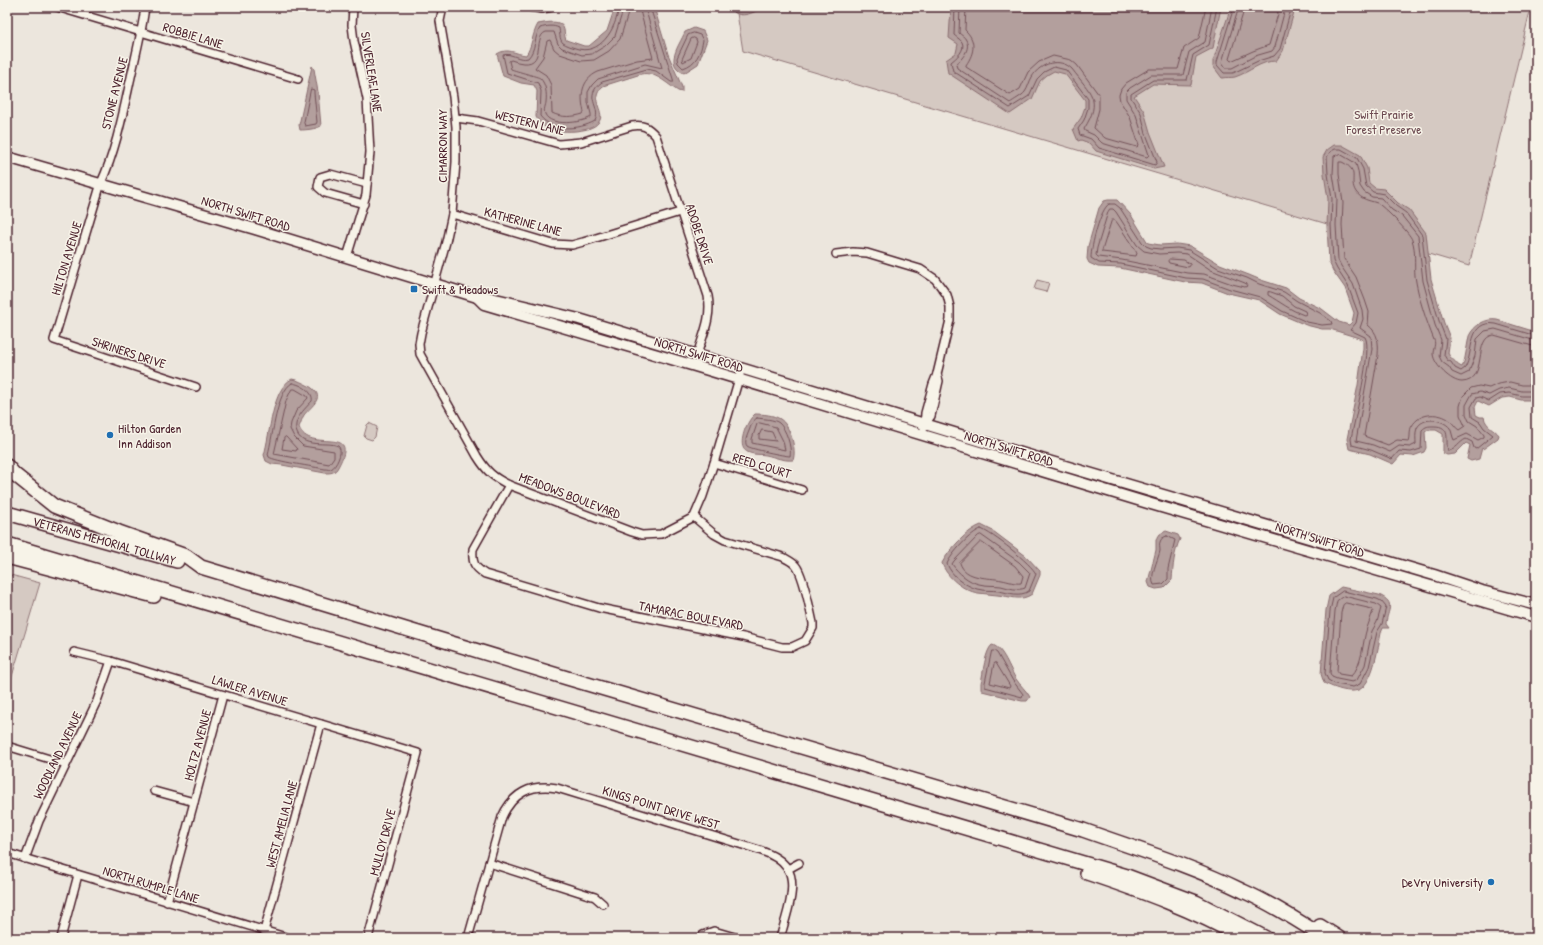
<svg xmlns="http://www.w3.org/2000/svg" width="1543" height="945" viewBox="0 0 1543 945" font-family="'Patrick Hand',sans-serif">
	<rect width="100%" height="100%" fill="#ece6dd"/>
	<filter id="ink" filterUnits="userSpaceOnUse"><feTurbulence type="fractalNoise" baseFrequency=".025" numOctaves="2"/><feDisplacementMap in="SourceGraphic" scale="8" xChannelSelector="R" yChannelSelector="G"/><feConvolveMatrix kernelMatrix="1 2 1 2 8 2 1 2 1" color-interpolation-filters="sRGB"/></filter>
	<g filter="url(#ink)">
		<!-- green -->
		<g fill="#d5c9c2" stroke="#907476">
			<polygon points="736,7 1531,7 1469,266 743,51"/>
			<polygon points="1037,280 1049,283 1046,292 1034,289"/>
			<polygon points="369,423 377,427 375,437 372,440 366,438 364,436 367,425"/>
			<polygon points="7,574 40,583 7,693"/>
		</g>
		<!-- water -->
		<g fill="#b39f9d" stroke="#896c6f">
			<path d="M615,7H654L668,54L682,87V92L678,91C667,84 655,71 641,74L603,86C587,101 608,112 598,123C590,133 559,133 547,128C542,126 539,122 536,117L537,91L534,85L521,83L503,76L497,54C508,47 515,54 526,55C532,47 532,34 538,24C545,23 559,19 563,27C565,30 564,36 566,40L584,46H589L607,31Z"/>
			<path d="M729,7H765C752,13 739,21 729,7Z"/>
			<polygon points="951,7 1221,7 1213,48 1196,57 1191,85 1153,84 1134,96 1144,111 1150,132 1164,167 1154,169 1096,151 1089,143 1081,140 1078,141 1073,129 1081,118 1085,107 1085,100 1065,74 1054,71 1047,75 1040,81 1032,99 1010,114 948,73 946,60 956,53 958,44 949,38"/>
			<path d="M1231,7H1292L1294,12L1283,51L1276,61C1260,61 1250,72 1235,77C1231,78 1226,77 1222,78L1213,66V61Z"/>
			<path d="M694,28L703,31L707,40L698,64L684,73C664,64 679,46 685,32Z"/>
			<path d="M312,66L314,69L318,92L321,126C316,129 306,130 300,130L299,125Z"/>
			<path d="M1334,145H1342L1360,155L1367,168L1369,183L1375,188L1384,189L1398,203L1409,210L1426,233L1431,279L1444,323L1450,338L1448,353L1450,357C1455,360 1456,365 1462,367L1464,363L1469,336C1474,325 1486,318 1497,320L1536,332V400H1521L1510,397L1502,398L1489,406L1478,401L1475,407L1476,415L1480,417H1484C1486,427 1494,428 1499,435L1498,438L1483,449L1482,448L1479,459L1471,461L1467,459L1470,445L1466,443L1455,454L1447,455L1443,453V434L1436,430H1428L1425,432L1426,448L1424,452L1413,456L1401,455L1393,464L1370,454L1349,449L1347,439L1358,385L1363,348V340L1359,338L1330,329H1322L1306,325L1280,314L1259,300L1228,293L1202,283L1185,282L1120,268L1098,267L1089,263L1087,259L1088,246L1099,208L1104,201L1108,200H1117L1131,215L1148,243L1160,245L1177,244L1190,246L1220,264L1249,275L1261,280L1286,288L1299,298L1322,309L1339,322L1349,325L1352,322L1354,313L1345,288L1333,271L1329,262L1327,226L1328,199L1324,174L1323,157L1327,150Z"/>
			<path d="M292,379C298,380 303,383 309,386C327,397 312,405 304,415C302,418 301,423 299,427C309,455 362,423 338,467C335,473 331,473 325,473L282,465L272,464L266,461L264,455C270,435 272,388 292,379Z"/>
			<path d="M755,414C763,414 774,415 780,419C790,425 797,450 793,460C783,461 775,457 766,455C761,454 755,455 750,453C739,450 742,438 745,429C748,423 750,418 755,414Z"/>
			<path d="M981,525L993,531L1026,556L1040,571V575L1032,594C1021,602 1010,596 997,595C991,594 984,594 978,593C964,591 946,577 942,563C949,550 967,530 981,525Z"/>
			<path d="M1166,531L1178,535L1180,539C1174,552 1173,566 1172,580L1164,588L1156,589L1150,587L1148,582L1156,550V540L1160,534Z"/>
			<path d="M1341,587L1379,595C1397,603 1387,610 1386,624L1389,628H1383L1381,633C1378,648 1374,676 1363,687C1354,696 1334,688 1324,683L1321,674L1326,610L1329,596Z"/>
			<path d="M992,645C1003,647 1010,670 1016,679C1020,685 1026,690 1030,697L1027,701H1022L982,691L981,688V683C983,673 985,651 992,645Z"/>
		</g>
		<g fill="none" stroke-linecap="round" stroke-linejoin="round">
			<!-- shore -->
			<g stroke="#745259" stroke-width="1">
				<path d="M619,7C616,29 600,57 575,48C572,47 566,45 563,43C559,39 560,32 559,28C553,25 547,26 540,28C534,37 536,50 528,58C519,61 511,52 503,55L507,73L538,83L541,91L540,116C552,132 579,130 595,121C602,106 582,97 602,82L647,69L656,71L671,82H674L650,7"/>
				<path d="M624,7L615,36L605,46L592,54L582,55L562,48L558,44L554,32H546C531,37 550,74 511,60L509,61L511,69C516,71 539,77 540,78C546,84 547,94 546,102C546,105 543,110 545,114C550,127 582,123 591,117V114L588,102V92L592,85L598,79L645,64L662,68L645,7"/>
				<path d="M630,7L620,39L609,51L594,60L581,61L560,54L554,49L550,40L547,41L543,57L535,68L546,75L551,85L552,113C562,118 573,117 583,114L584,112C580,96 581,80 598,72L637,60L653,58L639,7"/>
				<path d="M955,7L954,35C956,37 960,39 962,42C966,50 956,58 951,62L953,71L1010,108L1029,96L1037,79L1044,72L1054,67L1066,70L1088,99V108L1084,120L1078,129L1080,135L1091,139L1099,148L1155,165L1157,162L1146,134L1141,113L1131,98V94L1153,80H1187L1193,55L1209,45L1217,7"/>
				<path d="M960,7L959,33C961,35 965,37 966,40C971,49 962,59 956,64L957,68L1010,103C1014,100 1022,96 1025,92C1028,88 1029,82 1032,77C1040,63 1060,57 1072,69C1090,93 1103,99 1084,129L1085,131L1094,135L1102,143L1147,157L1149,155L1136,115L1126,99V92L1130,88L1151,75H1183L1189,52L1205,42L1212,7"/>
				<path d="M966,7L965,30C976,40 975,52 966,65V67L1010,95L1020,89L1028,72L1039,62L1053,56L1071,60L1077,65L1099,95V109L1094,128L1105,138L1137,147L1139,145L1130,117L1120,101L1119,95L1121,89L1126,83L1149,69H1178L1184,48L1199,38L1206,7"/>
				<polyline points="1234,7 1217,62 1217,65 1224,73 1233,73 1258,61 1274,56 1280,49 1290,13 1288,7"/>
				<polyline points="1239,7 1222,62 1226,68 1232,68 1255,56 1272,51 1275,47 1284,13 1283,7"/>
				<polyline points="1245,7 1229,59 1231,61 1253,51 1269,45 1278,14 1277,7"/>
				<path d="M694,33L700,35L703,40C701,53 696,64 683,68L678,63L677,58L688,35Z"/>
				<polygon points="694,38 696,39 697,42 691,58 683,62 682,59 691,39"/>
				<polygon points="311,89 314,90 314,93 317,122 316,124 305,126 304,123"/>
				<path d="M1109,204H1115L1120,208L1142,242L1146,246L1151,248L1160,249L1177,248L1189,250L1218,268L1247,278L1259,284L1284,292L1297,301L1320,313L1331,321L1332,324L1322,325L1307,322L1282,311L1260,297L1230,289L1203,279L1186,278L1121,264L1099,263L1091,258C1091,247 1100,209 1109,204Z"/>
				<polygon points="1110,209 1113,209 1116,212 1137,245 1144,251 1159,254 1177,253 1187,254 1211,270 1245,283 1247,286 1245,287 1232,284 1204,274 1187,273 1122,260 1098,257 1096,255 1097,248 1108,212"/>
				<polygon points="1112,220 1115,220 1118,224 1137,253 1136,256 1102,252"/>
				<polygon points="1170,259 1184,260 1190,264 1190,266 1188,267 1169,263 1168,261"/>
				<path d="M1271,292L1282,296L1294,306L1305,311L1306,314L1304,315C1290,310 1280,302 1268,295V292Z"/>
				<path d="M1536,336L1496,324C1467,319 1474,353 1465,368L1461,371L1455,368L1451,362L1447,360L1444,355L1446,339L1440,324L1427,280L1422,235L1406,213L1396,206L1384,194L1373,192L1366,186L1363,169L1357,158L1341,149H1335L1330,152L1327,157L1328,174L1332,199L1331,225L1333,261L1337,269L1348,286L1358,313L1356,323L1350,330L1365,337C1373,349 1354,421 1351,439L1352,445L1371,450L1392,459L1399,451L1411,452L1421,449L1422,430C1426,426 1428,426 1434,426C1452,426 1445,440 1448,451C1456,450 1459,442 1466,439L1472,442L1474,448L1476,449L1493,435L1484,428L1480,422L1472,417L1471,407L1476,398L1480,397L1489,401L1500,394L1509,393L1522,396H1536"/>
				<path d="M1536,341L1495,329L1485,331L1477,339L1475,356L1469,372L1461,376L1452,372L1449,367L1442,362L1439,356L1441,340L1435,325L1423,281L1418,236L1402,216L1392,210L1381,198L1372,197L1364,192L1360,186L1358,171L1356,164L1352,161L1340,154L1334,156L1333,174L1337,199L1336,225L1338,260L1341,266L1353,284L1362,310L1363,319L1360,328L1371,336L1372,349L1356,441L1373,445L1390,452L1399,446L1410,447L1416,444C1416,440 1415,433 1417,428C1423,416 1443,419 1450,428C1452,432 1452,436 1454,440L1467,434L1478,440L1484,437V435L1477,426L1469,421L1466,414V405L1472,394L1480,392L1489,395L1499,390L1509,388L1522,391H1536"/>
				<path d="M1536,347L1494,335C1472,337 1489,381 1462,382C1451,382 1434,365 1433,354C1433,349 1436,344 1434,340C1426,320 1418,297 1415,276C1414,265 1416,250 1412,240C1411,234 1382,205 1377,203C1368,200 1362,200 1356,192C1348,180 1361,171 1342,162H1339V174L1343,203L1342,225L1344,259L1356,277L1365,300L1369,312L1368,325C1378,333 1379,342 1378,355L1364,436L1388,445L1397,440L1409,441C1411,436 1409,430 1412,426C1419,413 1437,412 1448,419C1453,422 1455,428 1459,430L1465,426L1460,415V406L1463,396L1471,388L1479,386L1489,388L1498,384L1510,382L1522,385H1536"/>
				<path d="M292,383C301,384 314,392 312,401C304,410 292,420 297,433C304,450 333,440 339,447C343,452 336,467 331,469C330,470 327,469 325,469C315,467 274,461 269,457L268,454C273,437 276,392 292,383Z"/>
				<polygon points="292,389 295,389 307,396 308,398 296,411 291,423 290,429 294,437 303,446 334,451 334,457 329,464 274,454 286,401"/>
				<path d="M757,418C763,419 774,419 779,423C786,429 792,447 790,456C785,456 750,449 747,446C744,442 747,436 749,431C751,426 752,421 757,418Z"/>
				<polygon points="760,423 776,427 783,441 785,450 752,443 752,439 757,424"/>
				<polygon points="762,430 772,432 776,441 759,439 759,436"/>
				<polygon points="286,437 297,449 296,451 282,449 284,438"/>
				<path d="M981,529C992,533 1032,564 1036,574L1029,591C1020,597 1009,593 999,591C992,590 984,591 977,589C964,585 952,576 947,564C951,554 971,532 981,529Z"/>
				<path d="M981,535L1019,562L1030,573L1025,588C1018,591 1009,588 1001,586C994,585 986,586 979,584C969,582 958,573 952,564L954,561L978,536Z"/>
				<path d="M1167,536L1175,540L1168,569V579L1163,584L1154,585C1149,577 1158,560 1160,551C1160,548 1159,545 1160,542C1161,538 1164,537 1167,536Z"/>
				<path d="M981,542L1015,566L1023,576L1021,583C1015,584 1008,581 1002,580C989,577 965,580 960,563Z"/>
				<polygon points="1343,591 1377,599 1381,601 1386,607 1382,624 1377,632 1369,667 1360,684 1353,687 1335,684 1328,680 1325,673 1330,611 1333,598"/>
				<polygon points="1344,596 1376,604 1381,608 1377,622 1372,631 1365,665 1357,680 1352,682 1337,679 1332,677 1330,673 1335,611 1337,601"/>
				<path d="M1346,603L1372,609L1373,611C1371,617 1369,622 1367,628C1362,643 1363,665 1351,676L1339,674L1337,671L1341,613L1343,605Z"/>
				<polygon points="992,651 994,651 997,653 1013,681 1023,694 1022,697 985,687 985,683"/>
				<polygon points="996,663 1010,686 1009,688 990,683 994,664"/>
			</g>
			<!-- street casing -->
			<g stroke="#4a1f2b" stroke-width="10">
				<g id="street">
					<polyline points="57,7 298,79"/>
					<path d="M145,7C142,31 136,54 131,77C123,113 116,150 101,183L54,340L196,387"/>
					<path d="M443,7L440,21L453,97L456,127V162L452,214L446,242L421,333L419,344L420,354L477,456C487,472 493,477 509,485L632,532L642,535L661,534L694,517L703,496L714,463L740,375"/>
					<polyline points="529,7 542,9 552,7"/>
					<path d="M456,118L478,121L559,144L581,142L632,126C643,124 648,127 656,136L708,296C712,317 703,335 697,355"/>
					<polyline points="364,204 325,193 318,187 320,177 330,174 367,184"/>
					<polyline points="452,214 553,244 572,245 583,242 680,212"/>
					<polyline points="836,254 853,252 867,253 920,269 935,279 947,295 950,307 950,320 937,374 933,384 925,413 924,428"/>
					<polyline points="347,257 366,195 370,152 367,99 354,41 352,25 353,7"/>
					<polyline points="926,423 931,416 939,381 937,374"/>
					<polyline points="714,463 802,490"/>
					<path d="M509,485L473,549C472,563 474,567 485,574L599,608L743,637L782,647H792L805,641L813,628V623C810,610 804,576 796,566C793,562 788,560 783,557L725,540L714,534L694,517"/>
					<polyline points="74,652 111,661 418,753 368,938"/>
					<polyline points="7,746 66,764"/>
					<polyline points="154,791 194,802"/>
					<polyline points="7,853 289,938"/>
					<polyline points="25,859 39,821 97,701 111,661"/>
					<polyline points="489,863 595,897 603,904"/>
					<polyline points="788,869 799,863"/>
					<polyline points="167,902 223,695"/>
					<polyline points="264,931 321,724"/>
					<polyline points="703,935 714,931 738,938"/>
					<polyline points="61,938 78,875"/>
					<path d="M468,938L502,817C513,793 530,784 557,788L759,850C768,853 781,859 787,868C799,884 785,920 780,938"/>
				</g>
			</g>
			<!-- secondary casing -->
			<g stroke="#4a1f2b" stroke-width="13">
				<g id="secondary">
					<polyline points="7,157 255,229 477,297 487,297 579,319 987,443 1434,575 1482,591 1536,605"/>
					<polyline points="477,297 484,304 695,366 1151,504 1536,617"/>
				</g>
			</g>
			<!-- highway casing -->
			<g stroke="#4a1f2b" stroke-width="16">
				<g id="highway">
					<path d="M7,466L14,474L54,506L119,532L186,556L201,567L567,678L1083,830C1137,849 1192,866 1243,891C1272,904 1299,921 1325,938"/>
					<path id="s1" d="M7,513L177,561"/>
					<polyline points="7,544 1127,876 1196,902 1266,938"/>
					<polyline points="7,557 154,596"/>
					<path d="M1087,873C1141,891 1194,910 1243,938"/>
					<polyline points="1320,926 1339,938"/>
				</g>
			</g>
			<!-- street -->
			<use href="#street" stroke="#f7f3e8" stroke-width="7"/>
			<!-- secondary -->
			<use href="#secondary" stroke="#f7f3e8" stroke-width="10"/>
			<!-- highway -->
			<use href="#highway" stroke="#f7f3e8" stroke-width="13"/>
		</g>
	</g>
	<!-- markers -->
	<g fill="#1f6fb2" stroke="#f7f3e8" stroke-width="1.5">
		<rect x="410" y="285" width="8" height="8" rx="2"/>
		<circle cx="110" cy="435" r="4"/>
		<circle cx="1491" cy="882" r="4"/>
	</g>
	<g text-anchor="middle" dominant-baseline="central" stroke-width="3" stroke-linejoin="round" paint-order="stroke">
		<!-- street labels -->
		<g font-size="13" fill="#4a1f2b" stroke="#f7f3e8">
			<text transform="translate(193 35) rotate(17)">ROBBIE LANE</text>
			<text transform="translate(372 72) rotate(81)">SILVERLEAF LANE</text>
			<text transform="translate(114 93) rotate(-76)">STONE AVENUE</text>
			<text transform="translate(530 122) rotate(14)">WESTERN LANE</text>
			<text transform="translate(442 146) rotate(-90)">CIMARRON WAY</text>
			<text transform="translate(246 213) rotate(17)">NORTH SWIFT ROAD</text>
			<text transform="translate(523 221) rotate(15)">KATHERINE LANE</text>
			<text transform="translate(700 234) rotate(72)">ADOBE DRIVE</text>
			<text transform="translate(66 258) rotate(-73)">HILTON AVENUE</text>
			<text transform="translate(129 352) rotate(18)">SHRINERS DRIVE</text>
			<text transform="translate(699 354) rotate(17)">NORTH SWIFT ROAD</text>
			<text transform="translate(1009 448) rotate(17)">NORTH SWIFT ROAD</text>
			<text transform="translate(762 465) rotate(17)">REED COURT</text>
			<text transform="translate(570 495) rotate(21)">MEADOWS BOULEVARD</text>
			<text transform="translate(1320 539) rotate(17)">NORTH SWIFT ROAD</text>
			<text stroke="none"><textPath href="#s1" startOffset="101">VETERANS MEMORIAL TOLLWAY</textPath></text>
			<text transform="translate(691 615) rotate(11)">TAMARAC BOULEVARD</text>
			<text transform="translate(250 690) rotate(17)">LAWLER AVENUE</text>
			<text transform="translate(197 745) rotate(-75)">HOLTZ AVENUE</text>
			<text transform="translate(57 755) rotate(-64)">WOODLAND AVENUE</text>
			<text transform="translate(661 807) rotate(17)">KINGS POINT DRIVE WEST</text>
			<text transform="translate(281 824) rotate(-75)">WEST AMELIA LANE</text>
			<text transform="translate(382 842) rotate(-75)">MULLOY DRIVE</text>
			<text transform="translate(151 884) rotate(17)">NORTH RUMPLE LANE</text>
		</g>
		<!-- park labels -->
		<g font-size="13" fill="#6d4a51" stroke="#f7f3e8">
			<text x="1384" y="114">Swift Prairie<tspan x="1384" dy="15">Forest Preserve</tspan></text>
		</g>
		<!-- poi labels -->
		<g font-size="13" fill="#4a1f2b" stroke="#f7f3e8" text-anchor="start">
			<text x="422" y="289">Swift &amp; Meadows</text>
			<text x="118" y="428">Hilton Garden<tspan x="118" dy="15">Inn Addison</tspan></text>
			<text x="1483" y="882" text-anchor="end">DeVry University</text>
		</g>
	</g>
	<!-- margin -->
	<rect width="1543" height="945" fill="none" stroke="#f7f3e8" stroke-width="24"/>
	<rect x="12" y="12" width="1519" height="921" fill="none" stroke="#4a1f2b" stroke-width="1.5" filter="url(#ink)"/>
</svg>
